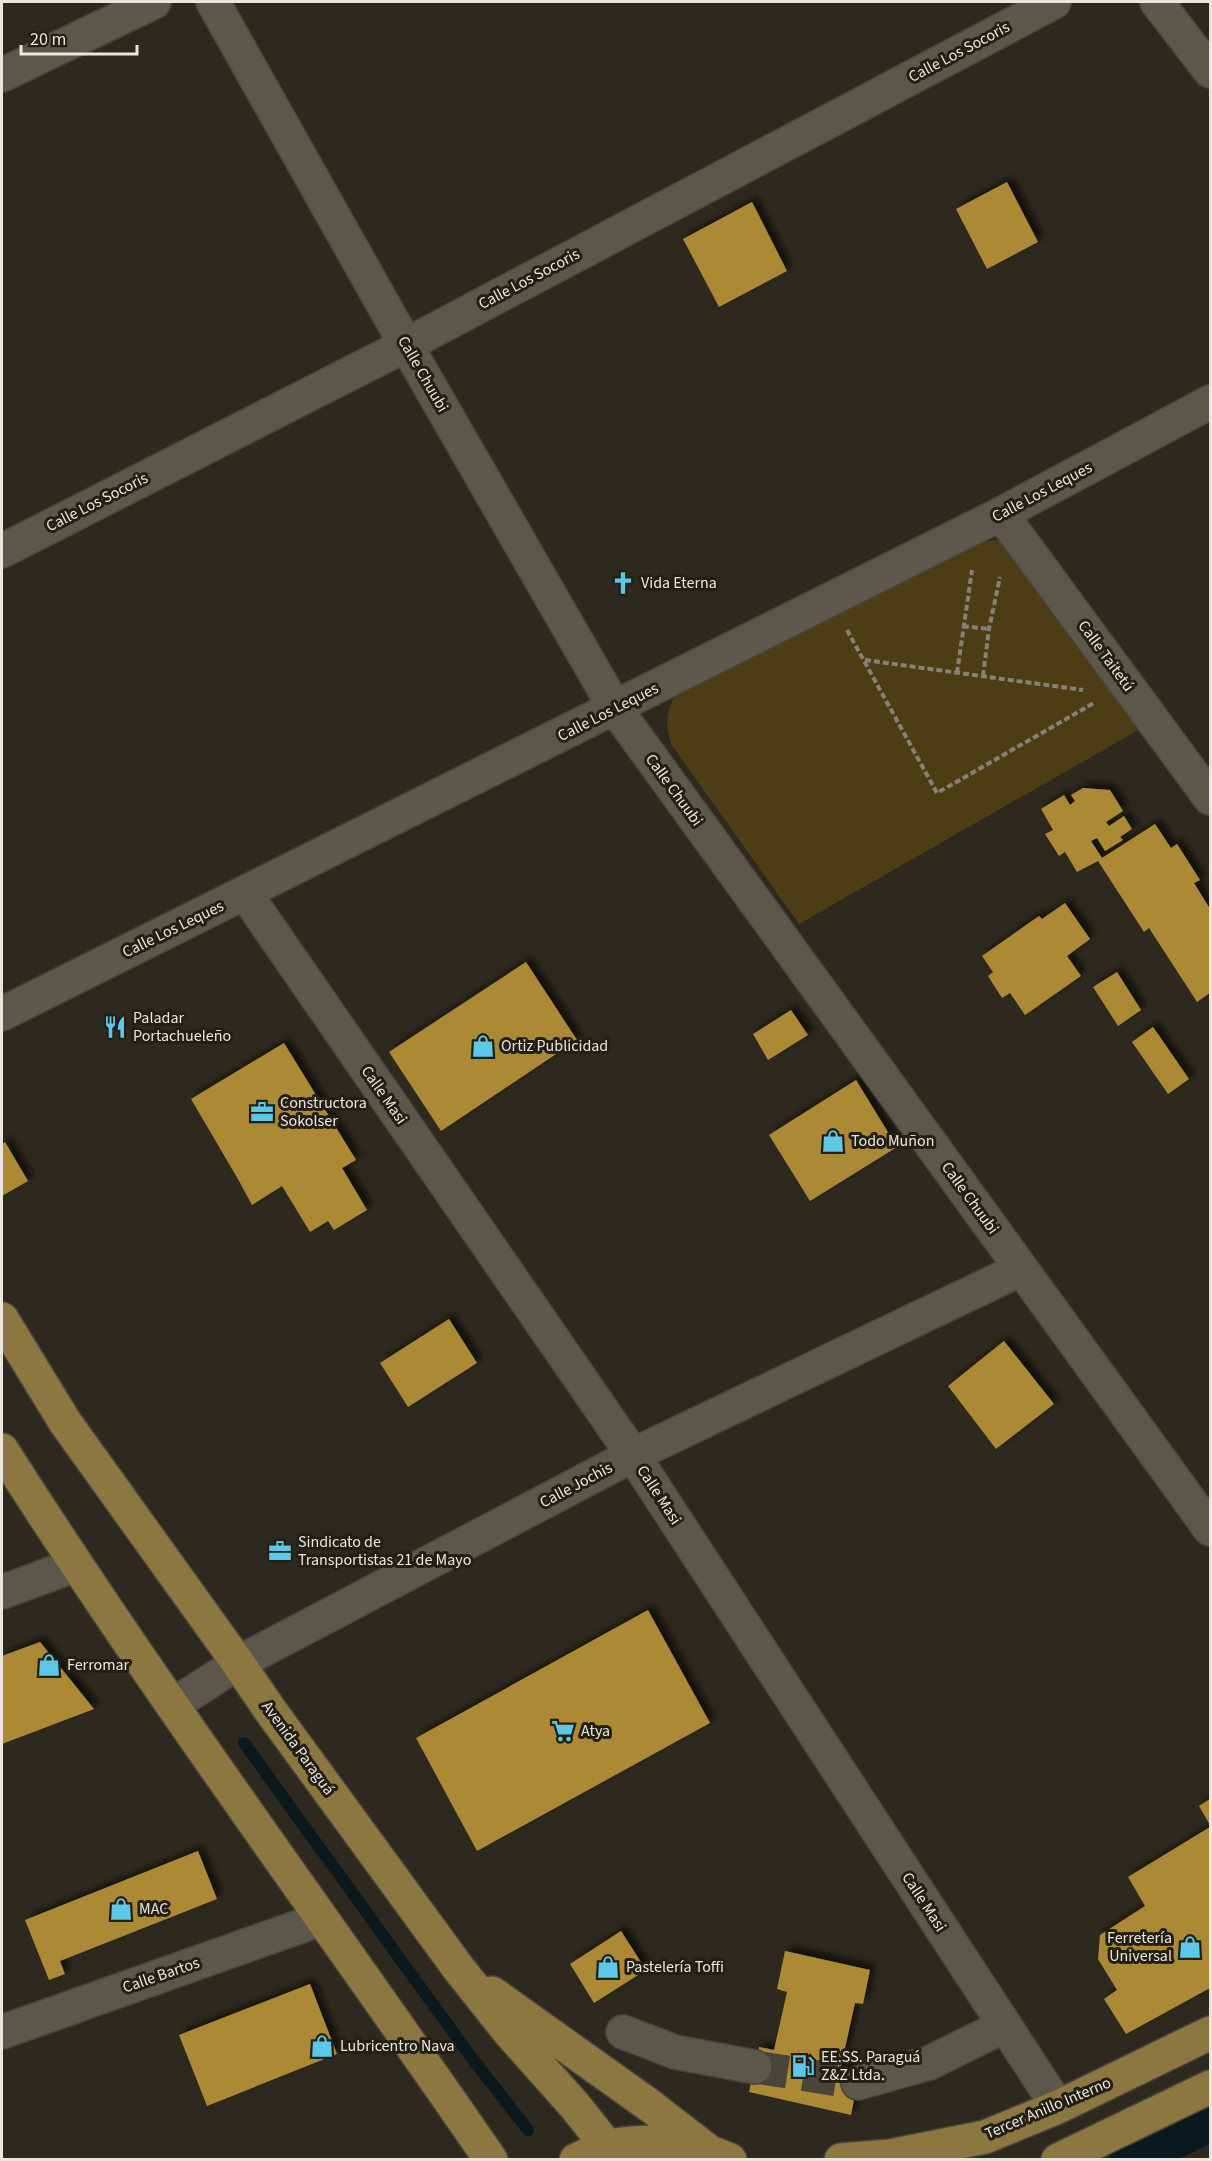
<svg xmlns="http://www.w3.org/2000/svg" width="1212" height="2161" viewBox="0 0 1212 2161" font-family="'Source Sans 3',sans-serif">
	<defs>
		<filter id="shadow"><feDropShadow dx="5.5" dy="-5.5" stdDeviation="3" flood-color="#0009"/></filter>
	</defs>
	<rect width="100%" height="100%" fill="#2e291e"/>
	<!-- green -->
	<path fill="#4e3d14" d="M998,540L1014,552L1142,728L799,924L671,744C666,727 665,714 674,698L973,542Z"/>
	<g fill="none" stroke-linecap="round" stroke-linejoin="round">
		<!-- stream -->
		<polyline stroke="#0a191d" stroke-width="12" points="244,1743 471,2057 528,2130"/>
		<!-- canal -->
		<polyline stroke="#0a191d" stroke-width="40" points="1129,2160 1210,2122"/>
	</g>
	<!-- building -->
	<g fill="#ab8935" filter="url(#shadow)">
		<polygon points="1007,182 1038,242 987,269 956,209"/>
		<polygon points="752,202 787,271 719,307 683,239"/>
		<polygon points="1083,788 1110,790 1123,811 1106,822 1109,826 1124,816 1132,829 1120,837 1123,840 1105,851 1097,838 1091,841 1102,858 1155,824 1171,848 1177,844 1200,880 1194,883 1210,909 1210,993 1197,1002 1149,928 1144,932 1098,861 1077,872 1065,852 1059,856 1045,834 1053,830 1041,809 1064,795 1070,805 1075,801 1071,795"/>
		<polygon points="1065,903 1090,939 1067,956 1081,976 1025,1015 1010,993 1002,998 988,976 993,972 982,956 1039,916 1042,919"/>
		<polygon points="526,962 577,1040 441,1131 389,1052"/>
		<polygon points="1117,972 1141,1010 1118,1026 1093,987"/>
		<polygon points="791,1010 808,1035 768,1060 753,1034"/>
		<polygon points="1153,1027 1189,1079 1168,1094 1132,1042"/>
		<polygon points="284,1043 356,1160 342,1168 367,1210 334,1230 328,1221 310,1232 282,1186 252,1205 239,1181 191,1099"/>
		<polygon points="856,1080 897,1147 810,1201 769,1135"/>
		<polygon points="5,1142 28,1181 2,1196 2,1144"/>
		<polygon points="449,1319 477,1363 408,1407 380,1363"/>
		<polygon points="1004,1341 1054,1404 996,1449 948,1386"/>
		<polygon points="648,1610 710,1723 477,1851 416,1738"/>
		<polygon points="40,1642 94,1709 2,1744 2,1656"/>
		<polygon points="1210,1799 1210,1825 1199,1806"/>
		<polygon points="1210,1827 1210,1988 1126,2034 1104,1999 1117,1990 1098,1959 1100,1935 1145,1906 1128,1877"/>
		<polygon points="198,1851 217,1899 60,1961 65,1974 49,1980 25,1920"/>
		<polygon points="621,1931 646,1970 594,2003 570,1964"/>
		<polygon points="785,1951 870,1970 863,2004 855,2003 841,2066 860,2070 851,2115 749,2092 759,2047 774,2050 787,1992 777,1989"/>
		<polygon points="310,1984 337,2054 207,2106 179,2035"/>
	</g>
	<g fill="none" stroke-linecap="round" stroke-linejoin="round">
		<!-- minor-tunnel -->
		<polyline stroke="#4a453b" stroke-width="33" stroke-dasharray="33 16" stroke-linecap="butt" points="755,2067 858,2083"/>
		<!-- minor casing -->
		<g stroke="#49443c" stroke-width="36">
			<g id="minor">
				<polyline points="213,2 406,345 615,708 1210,1529"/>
				<polyline points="1157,2 1210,71"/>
				<polyline points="2,75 154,2"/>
				<polyline points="1001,514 1210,798"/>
				<polyline points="2,551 406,345 1054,2"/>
				<polyline points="245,893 633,1455 1058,2107"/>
				<polyline points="2,1014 1001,514 1210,402"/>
				<polyline points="2,1592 75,1565"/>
				<polyline points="173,1705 238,1663 633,1455 1021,1269"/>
				<polyline points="2,2032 321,1919"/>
				<polyline points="623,2032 675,2052 755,2067"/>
				<polyline points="858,2083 929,2063 1004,2026"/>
			</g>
		</g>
		<!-- major casing -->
		<g stroke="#49443c" stroke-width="36">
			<g id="major">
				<polyline points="2,1319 65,1422 238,1663 270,1710 459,1969 510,2033 575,2106 618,2160"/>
				<path d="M2,1450C156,1692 328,1923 491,2160"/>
				<polyline points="492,1993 649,2105 706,2149"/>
				<path d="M576,2160C587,2155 599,2148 611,2146C652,2138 692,2143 730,2160"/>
				<polyline points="841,2160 890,2156 985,2137 1058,2107 1210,2033"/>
				<polyline points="1058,2160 1210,2087"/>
			</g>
		</g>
		<!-- path -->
		<g stroke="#858178" stroke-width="4" stroke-dasharray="6 3" stroke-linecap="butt">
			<polyline points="963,626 989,629"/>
			<polyline points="847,630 937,793 1094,703"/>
			<polyline points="865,660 1083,690"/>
			<polyline points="957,673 972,570"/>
			<polyline points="983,676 989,629 1000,577"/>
		</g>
		<!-- minor -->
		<use href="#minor" stroke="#5c574b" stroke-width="33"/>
		<!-- major -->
		<use href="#major" stroke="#8d7741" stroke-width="33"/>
	</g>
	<!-- icons -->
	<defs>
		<g id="church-bare" transform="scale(1.8)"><path d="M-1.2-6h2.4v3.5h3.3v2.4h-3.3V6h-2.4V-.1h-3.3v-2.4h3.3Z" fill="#5cc7e7" stroke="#241f15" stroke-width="2.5" paint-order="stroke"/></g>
		<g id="restaurant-bare" transform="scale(1.8)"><path d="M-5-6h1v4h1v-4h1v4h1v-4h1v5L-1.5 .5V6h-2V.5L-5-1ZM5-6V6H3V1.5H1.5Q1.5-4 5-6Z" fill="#5cc7e7" stroke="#241f15" stroke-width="2.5" paint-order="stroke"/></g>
		<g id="shop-bare" transform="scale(1.8)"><path d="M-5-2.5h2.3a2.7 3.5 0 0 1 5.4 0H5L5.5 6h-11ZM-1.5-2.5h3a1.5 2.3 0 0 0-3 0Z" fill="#5cc7e7" stroke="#241f15" stroke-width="2.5" paint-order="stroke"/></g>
		<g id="office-bare" transform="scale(1.8)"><path d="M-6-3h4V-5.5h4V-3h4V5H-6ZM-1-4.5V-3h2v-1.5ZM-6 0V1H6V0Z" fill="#5cc7e7" stroke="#241f15" stroke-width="2.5" paint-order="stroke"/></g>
		<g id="supermarket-bare" transform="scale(1.8)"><path d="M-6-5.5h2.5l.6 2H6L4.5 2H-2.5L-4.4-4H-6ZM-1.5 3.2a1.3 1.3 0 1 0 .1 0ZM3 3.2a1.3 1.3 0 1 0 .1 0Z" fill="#5cc7e7" stroke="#241f15" stroke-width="2.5" paint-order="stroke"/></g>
		<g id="fuel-bare" transform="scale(1.8)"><path d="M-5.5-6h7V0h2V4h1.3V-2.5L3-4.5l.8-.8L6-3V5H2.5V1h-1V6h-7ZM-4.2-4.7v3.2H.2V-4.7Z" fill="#5cc7e7" stroke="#241f15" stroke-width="2.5" paint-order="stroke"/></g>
	</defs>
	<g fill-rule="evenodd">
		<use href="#church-bare" x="623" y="583"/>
		<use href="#restaurant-bare" x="115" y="1027"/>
		<use href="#shop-bare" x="483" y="1046"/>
		<use href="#office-bare" x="262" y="1112"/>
		<use href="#shop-bare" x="833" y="1141"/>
		<use href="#office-bare" x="280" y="1551"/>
		<use href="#shop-bare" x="49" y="1665"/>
		<use href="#supermarket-bare" x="563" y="1731"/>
		<use href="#shop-bare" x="121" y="1909"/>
		<use href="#shop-bare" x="1190" y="1947"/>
		<use href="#shop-bare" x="608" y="1967"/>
		<use href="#shop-bare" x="322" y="2046"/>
		<use href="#fuel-bare" x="803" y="2066"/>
	</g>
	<g text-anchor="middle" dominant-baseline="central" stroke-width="6" stroke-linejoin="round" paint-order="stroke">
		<!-- street labels -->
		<g font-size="16" fill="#e9e6e0" stroke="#241f15">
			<text transform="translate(959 52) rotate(-28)">Calle Los Socoris</text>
			<text transform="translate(529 279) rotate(-28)">Calle Los Socoris</text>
			<text transform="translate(423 374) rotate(60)">Calle Chuubi</text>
			<text transform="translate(1042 492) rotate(-28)">Calle Los Leques</text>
			<text transform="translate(97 502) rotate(-27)">Calle Los Socoris</text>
			<text transform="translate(1106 656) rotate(54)">Calle Taitetú</text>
			<text transform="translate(608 712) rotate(-27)">Calle Los Leques</text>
			<text transform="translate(674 790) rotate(54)">Calle Chuubi</text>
			<text transform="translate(173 929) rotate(-26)">Calle Los Leques</text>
			<text transform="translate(384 1095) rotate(55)">Calle Masi</text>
			<text transform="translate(970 1198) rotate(54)">Calle Chuubi</text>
			<text transform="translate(576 1485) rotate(-28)">Calle Jochis</text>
			<text transform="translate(659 1495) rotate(57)">Calle Masi</text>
			<text transform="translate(298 1748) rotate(54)">Avenida Paraguá</text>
			<text transform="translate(924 1902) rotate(57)">Calle Masi</text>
			<text transform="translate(161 1975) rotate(-19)">Calle Bartos</text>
			<text transform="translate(1048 2108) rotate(-23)">Tercer Anillo Interno</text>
		</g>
		<!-- poi labels -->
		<g font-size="16" fill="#e9e6e0" stroke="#241f15" text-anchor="start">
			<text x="641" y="583">Vida Eterna</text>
			<text x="133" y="1018">Paladar<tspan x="133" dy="18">Portachueleño</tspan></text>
			<text x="501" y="1046">Ortiz Publicidad</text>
			<text x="280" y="1103">Constructora<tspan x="280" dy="18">Sokolser</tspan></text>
			<text x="851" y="1141">Todo Muñon</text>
			<text x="298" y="1542">Sindicato de<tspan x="298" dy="18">Transportistas 21 de Mayo</tspan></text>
			<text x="67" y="1665">Ferromar</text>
			<text x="581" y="1731">Atya</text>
			<text x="139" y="1909">MAC</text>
			<text x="1172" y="1938" text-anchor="end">Ferretería<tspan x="1172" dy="18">Universal</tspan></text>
			<text x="626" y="1967">Pastelería Toffi</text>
			<text x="340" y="2046">Lubricentro Nava</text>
			<text x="821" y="2057">EE.SS. Paraguá<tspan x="821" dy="18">Z&amp;Z Ltda.</tspan></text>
		</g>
	</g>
	<!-- border -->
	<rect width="1212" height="2161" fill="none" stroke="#e9e6e0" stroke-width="6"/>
	<!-- scale -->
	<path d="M21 45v9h116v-9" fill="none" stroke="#e9e6e0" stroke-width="3"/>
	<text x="30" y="45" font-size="18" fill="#e9e6e0" stroke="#241f15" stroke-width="4.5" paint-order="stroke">20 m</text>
</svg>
